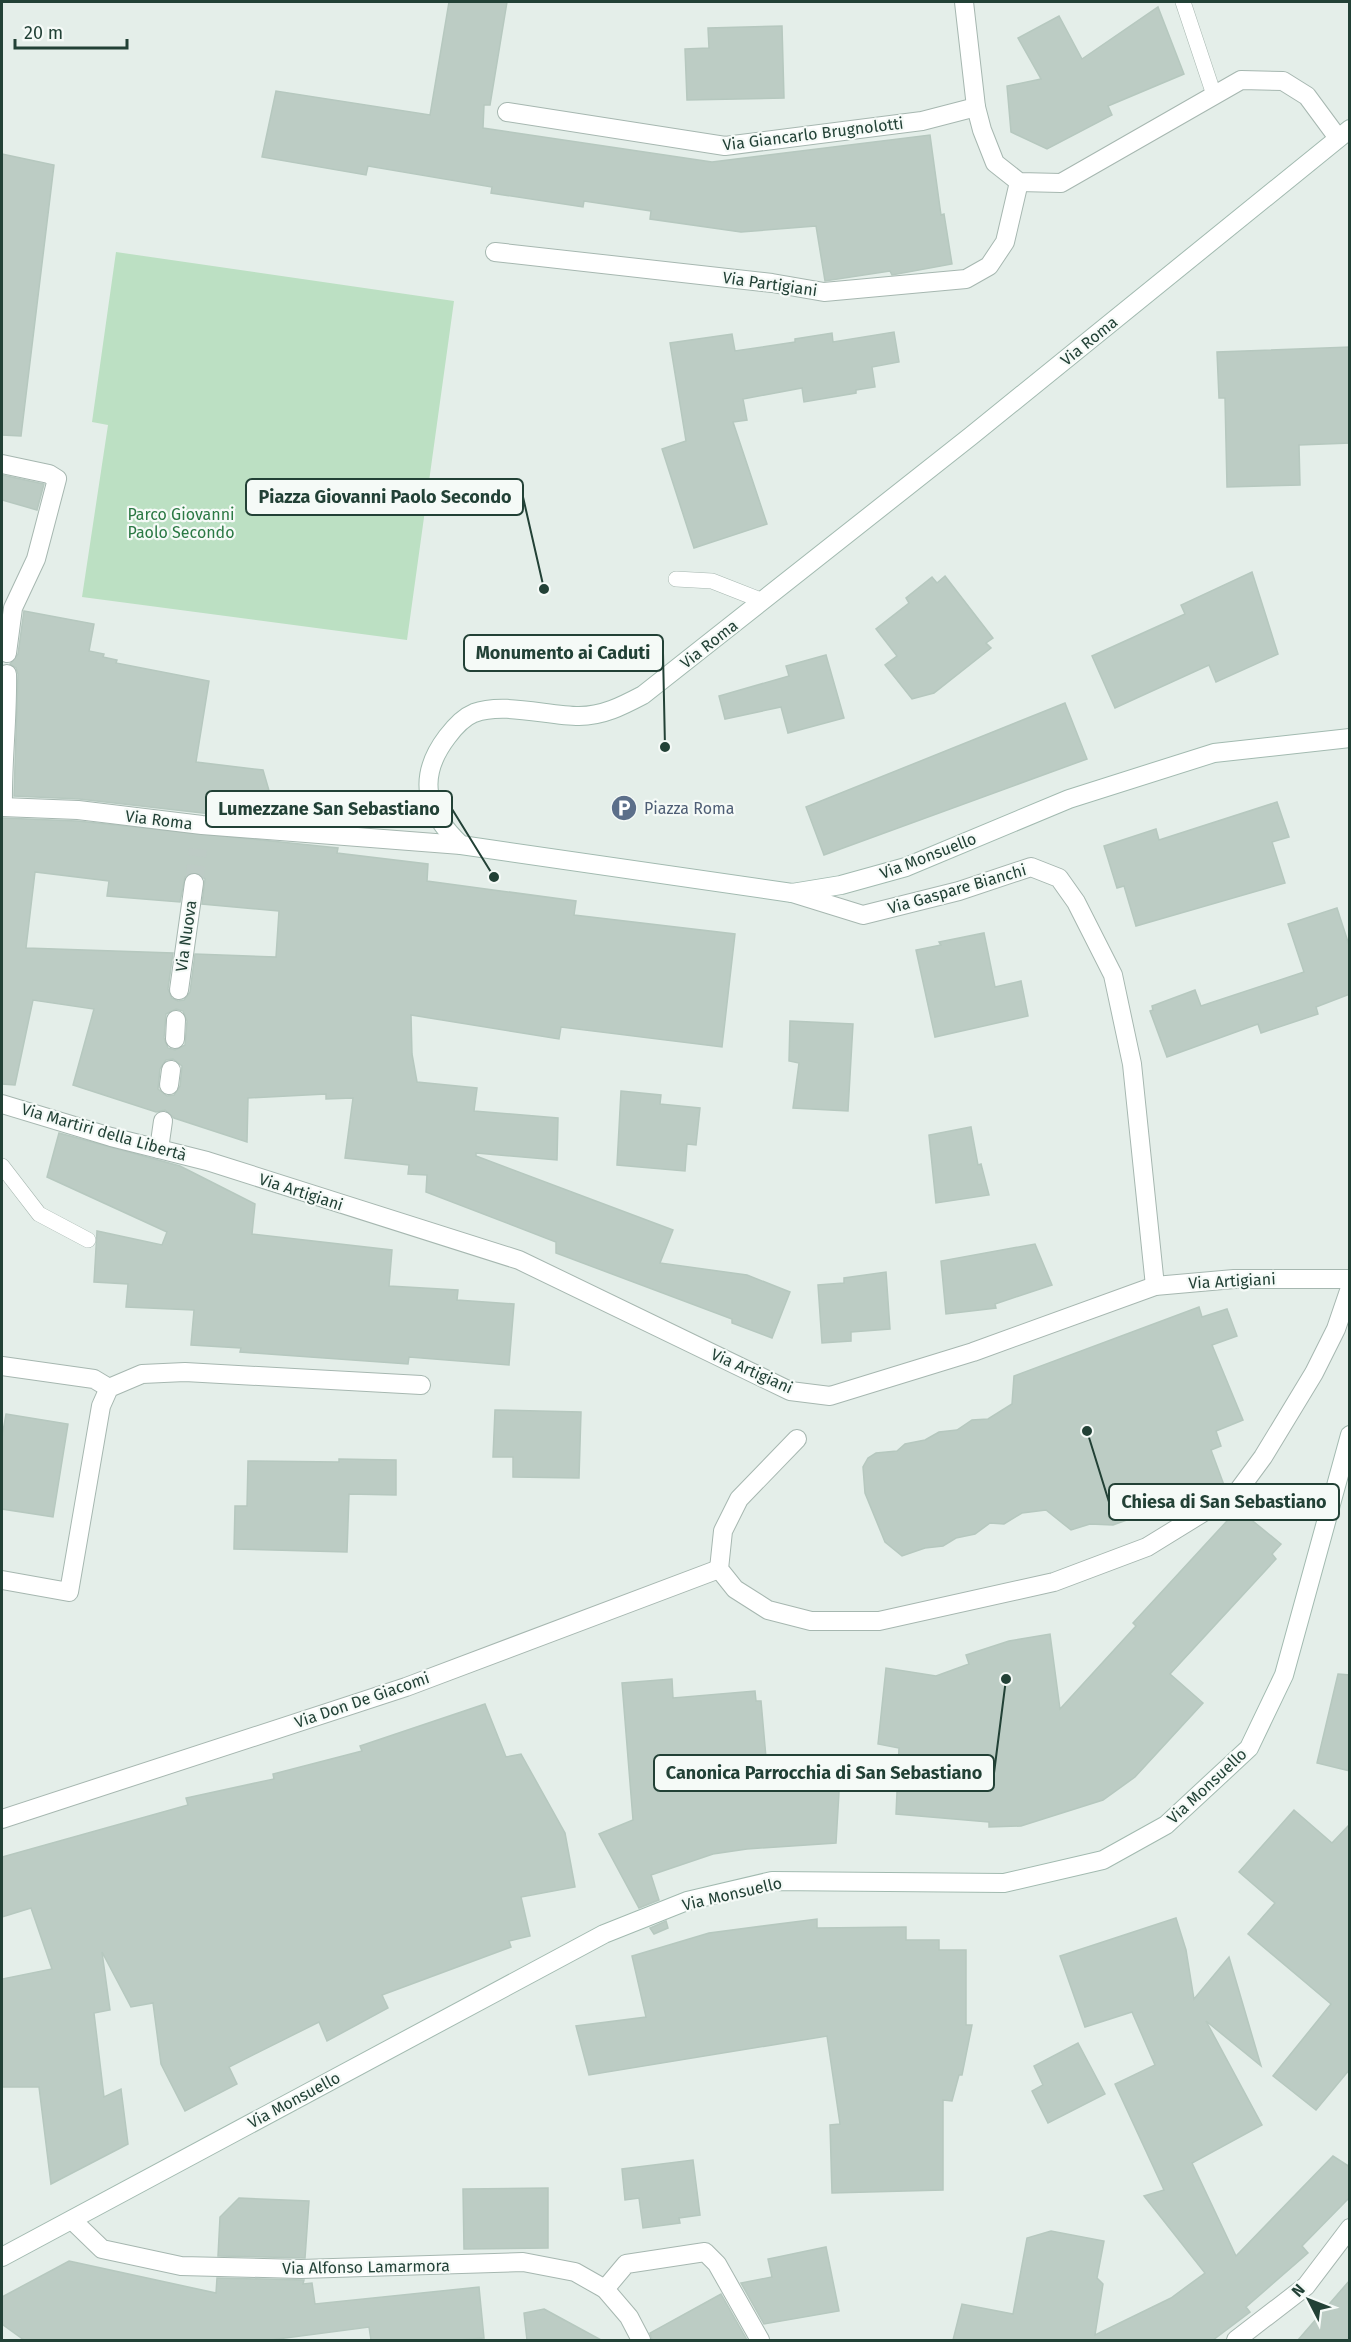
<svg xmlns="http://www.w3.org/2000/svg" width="1351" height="2342" viewBox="0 0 1351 2342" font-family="'Fira Sans',sans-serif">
	<rect width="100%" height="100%" fill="#e4eee9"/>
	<!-- green -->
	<polygon fill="#bce0c3" points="116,252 454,301 407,640 82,597 108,425 92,422"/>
	<!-- building -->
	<g fill="#bcccc4" stroke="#b6c8bf" stroke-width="1.5" fill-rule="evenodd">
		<polygon points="449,2 507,2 490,105 484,105 483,128 712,162 930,135 941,215 944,214 952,264 892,275 890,271 825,281 816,226 741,232 650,219 651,211 584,201 583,207 491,193 492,187 368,166 366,175 262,157 276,91 430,115"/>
		<polygon points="1158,7 1184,74 1108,106 1112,115 1047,149 1011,132 1007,86 1041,79 1018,38 1059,16 1082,59"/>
		<polygon points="782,26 784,98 687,100 685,49 709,48 708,28"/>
		<polygon points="2,154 54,165 21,436 2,435"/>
		<polygon points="894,332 899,362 872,367 875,387 856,390 856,393 804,402 802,388 743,399 747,420 733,422 767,524 694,548 662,449 686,441 670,343 732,334 735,351 795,342 795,339 832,333 833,342"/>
		<polygon points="1350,347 1350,443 1299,445 1300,485 1227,487 1225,398 1219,398 1217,352"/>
		<polygon points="2,475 44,484 37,510 2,500"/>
		<polygon points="1252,572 1278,654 1216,682 1209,665 1115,708 1092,656 1185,614 1181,605"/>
		<polygon points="945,576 993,638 986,643 991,648 934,693 912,699 885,665 897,656 876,629 909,603 906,598 932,577 937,583"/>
		<polygon points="24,611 94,624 89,651 104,654 103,657 117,660 116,663 209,681 196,762 263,770 270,794 220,815 79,799 14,796 18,674 16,668 10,664 18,654"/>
		<polygon points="826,655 844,718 788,733 781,707 725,719 719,696 789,676 786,666"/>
		<polygon points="1065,703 1087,759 824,855 806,807"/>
		<polygon points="1277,802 1289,837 1272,842 1285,883 1136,926 1124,886 1117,888 1104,846 1156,829 1159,840"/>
		<path d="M2,818L77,821L338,848L337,853L428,864L427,881L576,901L574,915L735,934L722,1047L561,1027L559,1039L411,1015L412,1054L417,1082L477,1088L474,1111L558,1118L557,1160L476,1153V1156L673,1230L660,1263L747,1275L790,1292L772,1338L732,1323V1319L556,1253V1242L426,1192L427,1175L408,1174L409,1165L345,1158L353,1098L326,1099V1094L248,1098L247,1142L174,1118L165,1110L156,1112L73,1085L94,1009L33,1000L15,1085L2,1084ZM35,872L109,881L107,896L180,902L185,877L196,872L205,879L202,904L279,911L276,957L195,954L190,992L184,1000L178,1001L172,998L168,989L173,953L26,948ZM176,1009L183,1011L187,1021L185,1045L175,1050L168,1048L164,1038L166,1014ZM173,1059L182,1066L180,1086L174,1095L167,1096L158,1089L160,1069L166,1060Z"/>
		<polygon points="1337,908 1350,948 1350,994 1316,1007 1318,1014 1261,1033 1258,1024 1167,1057 1150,1011 1153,1010 1152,1006 1195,990 1201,1006 1304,972 1288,924"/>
		<polygon points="984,933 995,987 1021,981 1028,1016 935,1037 916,950 941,945 939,942"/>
		<polygon points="790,1021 853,1024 848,1111 793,1108 799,1063 789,1061"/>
		<polygon points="621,1091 661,1095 660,1104 700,1108 696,1145 687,1144 685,1171 617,1165"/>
		<polygon points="971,1127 978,1165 981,1164 989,1195 936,1203 929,1135"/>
		<polygon points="59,1133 180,1166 255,1204 252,1234 392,1250 389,1286 458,1290 457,1300 514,1304 509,1365 409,1357 408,1364 240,1352 241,1348 191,1345 194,1310 126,1307 128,1284 94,1282 97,1231 162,1245 167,1232 47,1177"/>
		<polygon points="1035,1244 1052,1285 995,1304 996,1308 946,1314 941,1261"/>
		<polygon points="886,1272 890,1329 851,1332 851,1341 822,1343 818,1285 844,1283 844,1278"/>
		<polygon points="1199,1307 1202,1317 1227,1309 1237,1336 1212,1345 1243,1420 1216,1431 1221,1446 1211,1450 1224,1485 1113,1525 1090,1524 1071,1530 1046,1510 1022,1513 1004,1524 990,1523 975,1534 956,1538 943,1546 925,1548 902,1556 885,1542 865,1493 863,1467 868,1458 876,1453 897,1451 905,1444 925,1440 939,1432 957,1430 972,1420 988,1419 1012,1404 1014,1376"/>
		<polygon points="495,1410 581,1412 579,1478 513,1477 513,1457 493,1457"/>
		<polygon points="6,1414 68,1424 53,1517 2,1509 2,1437"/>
		<polygon points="339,1459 396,1460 396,1495 349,1494 347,1552 234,1549 235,1506 247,1506 248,1461 339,1462"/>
		<polygon points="1238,1509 1281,1544 1272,1554 1276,1559 1170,1674 1203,1703 1135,1777 1103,1800 1021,1826 989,1827 989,1822 896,1814 899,1748 878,1744 886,1668 936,1676 969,1664 966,1655 1009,1641 1050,1634 1060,1709 1136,1626 1133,1623"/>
		<polygon points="1338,1674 1350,1675 1350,1771 1317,1763"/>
		<polygon points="672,1679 673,1698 755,1691 756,1701 761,1701 768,1780 840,1775 836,1843 747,1849 713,1854 651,1875 659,1900 639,1908 599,1834 633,1820 622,1683"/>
		<polygon points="485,1704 506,1757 521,1754 565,1833 575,1887 521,1897 530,1936 509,1941 511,1947 382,1995 388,2008 327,2041 319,2022 229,2067 237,2084 185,2111 161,2064 153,2003 131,2007 102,1952 110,2010 94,2013 104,2097 121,2089 128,2144 51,2184 39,2087 2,2087 2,1979 52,1969 31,1908 2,1917 2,1857 188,1805 186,1798 274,1779 273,1774 362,1751 360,1746"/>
		<polygon points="1294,1810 1332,1843 1350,1824 1350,2069 1316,2110 1273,2076 1331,2004 1248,1934 1275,1903 1239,1872"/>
		<polygon points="1176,1918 1186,1950 1194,1999 1229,1957 1261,2066 1206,2021 1262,2125 1192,2163 1236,2256 1333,2156 1350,2167 1350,2197 1302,2246 1308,2253 1246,2307 1250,2312 1213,2340 953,2340 962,2304 1013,2314 1027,2238 1051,2231 1104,2241 1097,2278 1103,2284 1095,2335 1171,2298 1205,2273 1144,2196 1164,2190 1115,2084 1155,2065 1132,2012 1085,2027 1060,1956"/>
		<polygon points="817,1919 817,1928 906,1927 906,1940 939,1940 939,1950 966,1950 966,2025 972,2025 962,2075 959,2075 952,2101 943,2100 943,2190 832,2193 830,2125 840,2124 827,2036 589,2075 576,2026 646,2017 632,1956 709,1933"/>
		<polygon points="666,1921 668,1928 654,1934 650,1928"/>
		<polygon points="1078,2043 1105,2094 1048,2123 1032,2091 1043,2085 1034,2066"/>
		<polygon points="693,2160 700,2215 679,2218 680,2223 643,2228 639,2198 625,2200 622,2169"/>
		<polygon points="548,2188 548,2248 464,2249 463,2189"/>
		<polygon points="239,2198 309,2201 305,2258 218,2256 220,2217"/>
		<polygon points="826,2247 839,2311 764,2324 741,2283 772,2277 768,2259"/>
		<polygon points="69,2261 216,2293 217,2278 304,2280 303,2284 312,2283 315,2304 479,2287 484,2338 458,2340 371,2340 369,2327 270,2340 24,2340 2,2324 2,2297"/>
		<polygon points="1350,2280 1350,2340 1298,2340"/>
		<polygon points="721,2294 747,2340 652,2340 650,2333"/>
		<polygon points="544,2309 601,2340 527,2340 524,2313"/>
	</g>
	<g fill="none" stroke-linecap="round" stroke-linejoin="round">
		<!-- pedestrian-tunnel -->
		<polyline stroke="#bdcbc5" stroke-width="18" stroke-dasharray="18 9" stroke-linecap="butt" points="194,883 198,849"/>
		<!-- service casing -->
		<g stroke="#a6b7b0" stroke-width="16">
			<g id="service">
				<polyline points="1183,2 1214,95"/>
				<polyline points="676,579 712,581 763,601"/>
				<polyline points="2,1166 39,1214 88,1240"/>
			</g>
		</g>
		<!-- pedestrian casing -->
		<g stroke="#a6b7b0" stroke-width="20">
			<g id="pedestrian">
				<polyline points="179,990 194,883"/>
				<polyline points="175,1039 176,1020"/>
				<polyline points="169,1085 171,1070"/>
				<polyline points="159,1149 163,1121"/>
			</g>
		</g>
		<!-- minor casing -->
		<g stroke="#a6b7b0" stroke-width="20">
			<g id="minor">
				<polyline points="964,2 976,107 982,130 995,163 1019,182 1061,183 1241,80 1283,81 1307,96 1338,138"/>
				<polyline points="507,112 725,146 922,121 976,107"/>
				<polyline points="495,252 772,283 824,292 966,279 989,266 1005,242 1019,182"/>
				<polyline points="2,464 49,474 57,479 36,559 13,608 7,653"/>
				<path d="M3,806C2,762 8,719 7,674"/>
				<polyline points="2,807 78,810 202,825 461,845"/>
				<polyline points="792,893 863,915 959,891 1031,867 1059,878 1076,902 1113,975 1132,1064 1155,1286"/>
				<polyline points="2,1104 111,1137 207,1161 519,1260 790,1391 830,1396 973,1352 1155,1286 1234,1279 1350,1279"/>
				<polyline points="2,1366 94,1379 109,1388"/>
				<polyline points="797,1439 739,1499 723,1531 719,1569 735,1589 768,1610 811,1621 879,1621 1054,1582 1147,1547 1238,1491 1263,1457 1314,1373 1336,1329 1350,1288"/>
				<polyline points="2,1580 69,1592 101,1406 109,1388 142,1374 185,1372 421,1385"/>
				<polyline points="2,1819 406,1687 719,1569"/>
				<polyline points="72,2220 102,2249 181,2266 301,2269 523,2262 575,2272 605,2289 629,2317 641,2340"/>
				<polyline points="605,2289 626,2264 705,2252 717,2264 760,2340"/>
				<polyline points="1236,2340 1306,2286 1350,2228"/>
			</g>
		</g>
		<!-- secondary casing -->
		<g stroke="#a2bab0" stroke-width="20">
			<g id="secondary">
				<path d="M1350,129L971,436L643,695C622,706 603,716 579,716C548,716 504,702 474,713C464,717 453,729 447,737C416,778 426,812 461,845L792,893L841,885L906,867L1069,799L1214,753L1350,738"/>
				<polyline points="2,2257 604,1934 687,1901 772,1881 1004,1883 1103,1860 1166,1825 1249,1748 1284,1675 1350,1435"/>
			</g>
		</g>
		<!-- service -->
		<use href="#service" stroke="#fff" stroke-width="15"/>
		<!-- pedestrian -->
		<use href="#pedestrian" stroke="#fff" stroke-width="18"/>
		<!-- minor -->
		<use href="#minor" stroke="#fff" stroke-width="18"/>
		<!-- secondary -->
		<use href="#secondary" stroke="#fff" stroke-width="18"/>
	</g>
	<!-- icons -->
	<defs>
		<g id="parking-disc" transform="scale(1.35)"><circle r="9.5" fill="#5c6f8a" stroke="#f5faf7"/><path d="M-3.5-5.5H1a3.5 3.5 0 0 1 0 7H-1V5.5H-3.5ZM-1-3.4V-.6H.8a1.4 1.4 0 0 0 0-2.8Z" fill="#fff"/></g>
	</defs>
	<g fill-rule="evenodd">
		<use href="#parking-disc" x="624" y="808"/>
	</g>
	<g text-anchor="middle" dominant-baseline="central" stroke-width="4.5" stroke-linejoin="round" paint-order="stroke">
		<!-- street labels -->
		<g font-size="16" fill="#224136" stroke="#f5faf7">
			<text transform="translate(813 134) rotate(-7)">Via Giancarlo Brugnolotti</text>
			<text transform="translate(770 284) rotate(8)">Via Partigiani</text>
			<text transform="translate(1089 341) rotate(-39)">Via Roma</text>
			<text transform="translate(709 644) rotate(-38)">Via Roma</text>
			<text transform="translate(159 820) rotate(7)">Via Roma</text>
			<text transform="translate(928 856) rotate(-21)">Via Monsuello</text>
			<text transform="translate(957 889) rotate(-16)">Via Gaspare Bianchi</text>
			<text transform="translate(186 936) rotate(-82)">Via Nuova</text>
			<text transform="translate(104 1132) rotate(16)">Via Martiri della Libertà</text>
			<text transform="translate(301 1192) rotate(18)">Via Artigiani</text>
			<text transform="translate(1232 1281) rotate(-3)">Via Artigiani</text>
			<text transform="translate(752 1371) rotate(24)">Via Artigiani</text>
			<text transform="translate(362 1700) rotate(-19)">Via Don De Giacomi</text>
			<text transform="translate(1207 1786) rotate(-43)">Via Monsuello</text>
			<text transform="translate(732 1894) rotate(-13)">Via Monsuello</text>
			<text transform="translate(294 2100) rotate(-28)">Via Monsuello</text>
			<text transform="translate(366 2267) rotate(-1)">Via Alfonso Lamarmora</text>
		</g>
		<!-- park labels -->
		<g font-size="16" fill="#2b7944" stroke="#f5faf7">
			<text x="181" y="514">Parco Giovanni<tspan x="181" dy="18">Paolo Secondo</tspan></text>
		</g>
		<!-- service labels -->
		<g font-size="16" fill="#4e5e75" stroke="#f5faf7" text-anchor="start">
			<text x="644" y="808">Piazza Roma</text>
		</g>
	</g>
	<!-- callouts -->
	<path fill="none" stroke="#224136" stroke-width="2" d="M544 589L523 497M665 747L663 653M494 877L452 809M1087 1431L1109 1502M1006 1679L994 1773"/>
	<g fill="#224136" stroke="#f5faf7" stroke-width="2">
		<circle cx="544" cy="589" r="6"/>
		<circle cx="665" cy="747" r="6"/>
		<circle cx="494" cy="877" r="6"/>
		<circle cx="1087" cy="1431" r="6"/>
		<circle cx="1006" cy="1679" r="6"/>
	</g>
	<g fill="#f5faf7" stroke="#224136" stroke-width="2">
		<rect x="246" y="479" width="277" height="36" rx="6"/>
		<rect x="464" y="635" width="199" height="36" rx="6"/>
		<rect x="206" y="791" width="246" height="36" rx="6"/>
		<rect x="1109" y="1484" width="230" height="36" rx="6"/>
		<rect x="654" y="1755" width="340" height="36" rx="6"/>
	</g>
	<g font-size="18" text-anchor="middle" font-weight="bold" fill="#224136">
		<text x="385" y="503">Piazza Giovanni Paolo Secondo</text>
		<text x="563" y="659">Monumento ai Caduti</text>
		<text x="329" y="815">Lumezzane San Sebastiano</text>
		<text x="1224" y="1508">Chiesa di San Sebastiano</text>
		<text x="824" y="1779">Canonica Parrocchia di San Sebastiano</text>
	</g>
	<!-- border -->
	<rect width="1351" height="2342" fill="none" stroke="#224136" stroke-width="6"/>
	<!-- north arrow -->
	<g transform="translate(1309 2300) rotate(312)" stroke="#f5faf7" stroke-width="4.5" paint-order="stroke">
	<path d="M0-4.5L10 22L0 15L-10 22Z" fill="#224136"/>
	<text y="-9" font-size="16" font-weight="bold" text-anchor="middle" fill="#224136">N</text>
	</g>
	<!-- scale -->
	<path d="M15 39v9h112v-9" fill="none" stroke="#224136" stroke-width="3"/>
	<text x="24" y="39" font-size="18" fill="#224136" stroke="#f5faf7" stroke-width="4.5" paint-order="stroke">20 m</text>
</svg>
